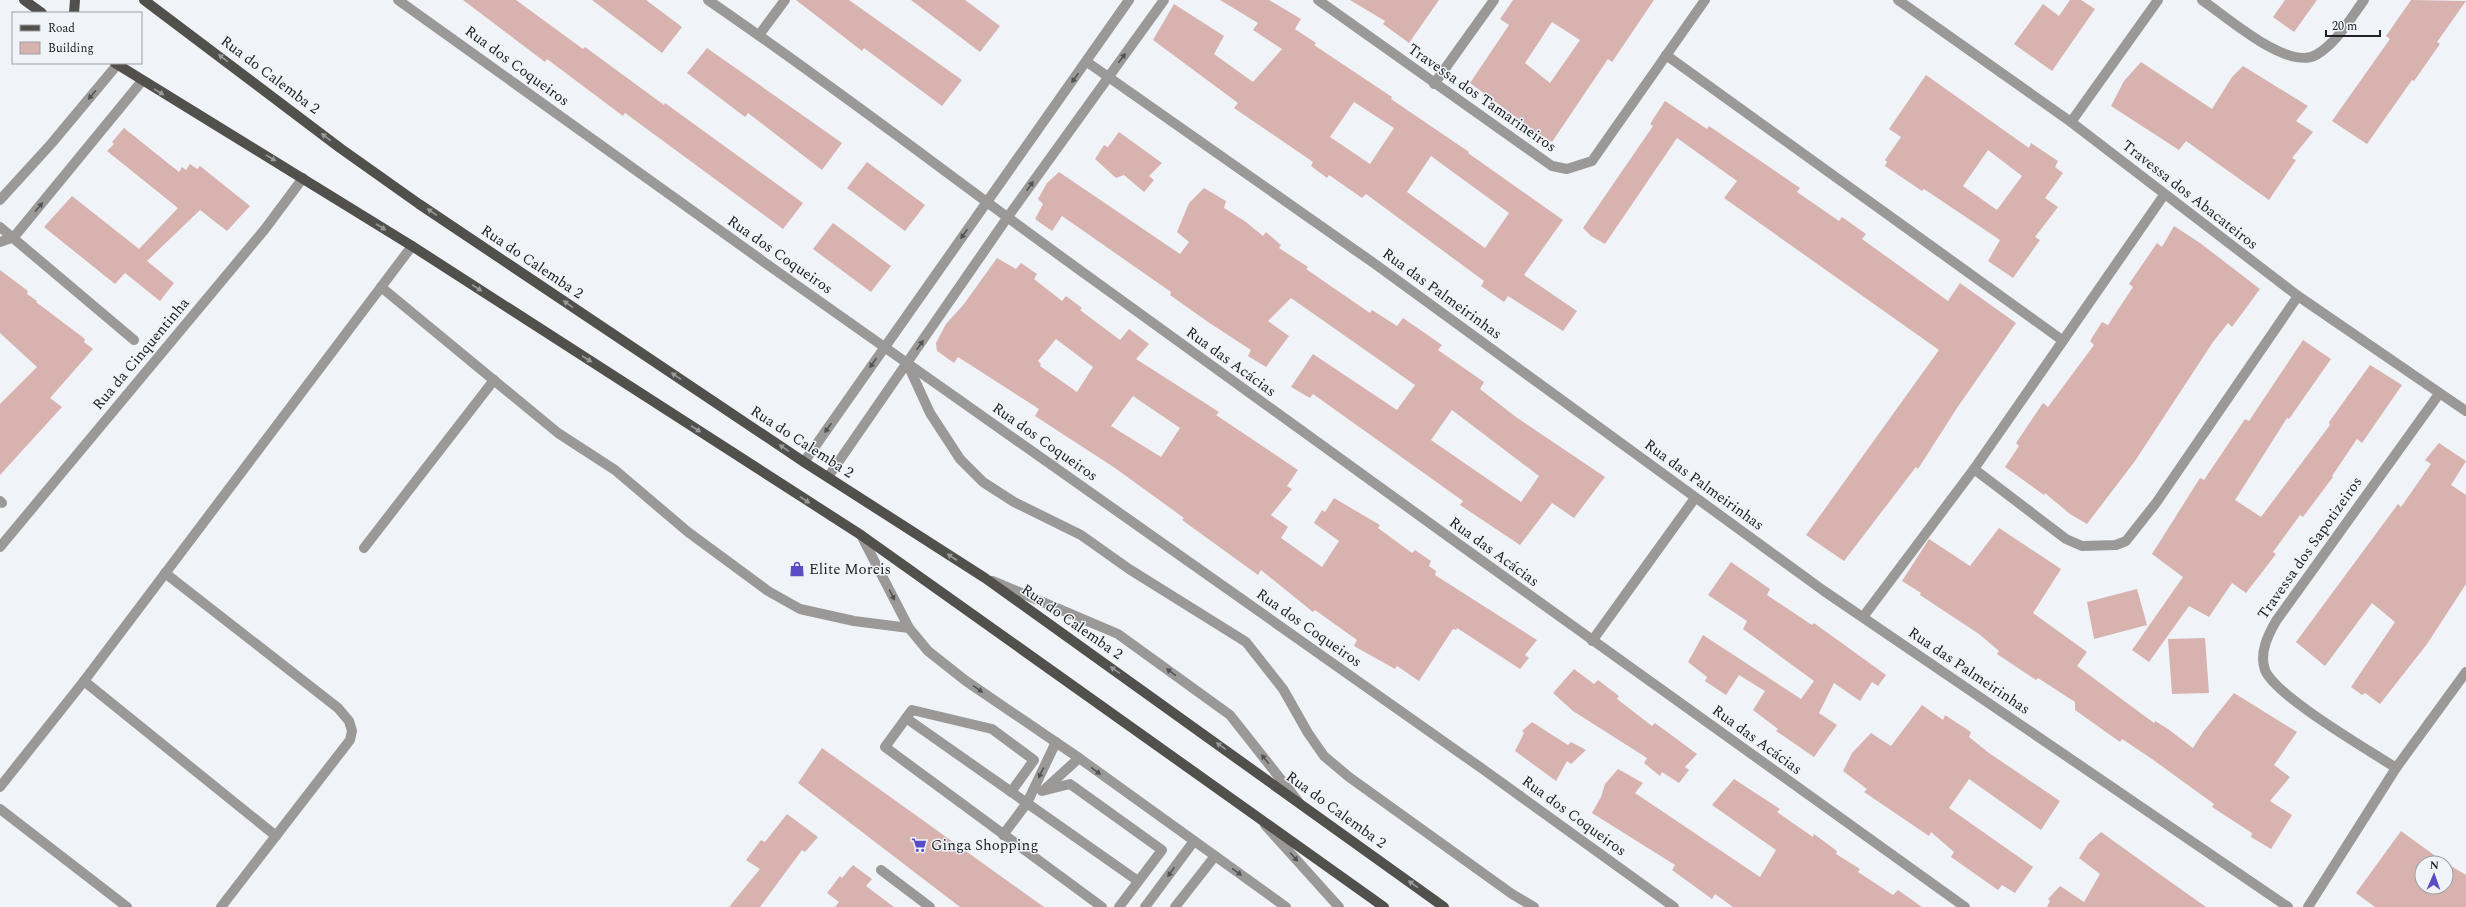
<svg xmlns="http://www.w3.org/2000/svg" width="2466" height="907" viewBox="0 0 2466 907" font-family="Spectral,serif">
	<rect width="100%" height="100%" fill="#f0f4f9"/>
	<!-- building -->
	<g fill="#d7b2af" fill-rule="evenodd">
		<polygon points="463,0 516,0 583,49 585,47 664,105 665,103 803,203 783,229 625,113 623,116 547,59 545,62"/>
		<polygon points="592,0 646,0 682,27 662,53"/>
		<polygon points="796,0 849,0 962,80 942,106 864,48 862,51"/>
		<polygon points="911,0 965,0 1000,26 980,52"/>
		<path d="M1220,0H1269L1301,19L1295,29L1316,43L1314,45L1392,97L1391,99L1469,152L1468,153L1563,220L1524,275L1577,311L1563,331L1508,296L1504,302L1481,286L1484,281L1366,194L1362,198L1329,175L1327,178L1311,166L1313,162L1234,108L1238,103L1153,40L1174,4L1224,36L1214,54L1253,82L1282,49L1253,30L1258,23ZM1354,102L1394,128L1370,164L1330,137ZM1431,156L1509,213L1485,248L1407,192Z"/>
		<polygon points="1350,0 1439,0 1409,43 1383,24 1385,21"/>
		<path d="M1513,0H1654L1612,62L1608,59L1552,142L1536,132L1470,83L1509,25L1500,19ZM1552,22L1580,40L1550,83L1525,63Z"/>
		<polygon points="2070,0 2081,0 2095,9 2052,71 2014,44 2043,4 2059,16"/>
		<polygon points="2285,0 2317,0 2294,32 2273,17"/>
		<polygon points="2411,0 2466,1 2437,42 2440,44 2414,81 2412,80 2367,144 2332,121 2390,39 2386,36"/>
		<polygon points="707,48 842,143 822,170 748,113 745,117 687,73"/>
		<polygon points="2141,62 2212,109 2232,77 2243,66 2308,106 2296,121 2313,132 2292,158 2296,160 2269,200 2186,141 2179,150 2111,106 2124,81"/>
		<path d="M1926,75L2029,148L2031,143L2058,161L2055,167L2063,173L2045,198L2058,207L2035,237L2040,240L2013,278L1988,261L2000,240L1924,189L1922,191L1885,166L1887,162L1885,160L1901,137L1889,129ZM1988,150L2022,176L1997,210L1963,186Z"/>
		<polygon points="1665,101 1707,129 1709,126 1800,188 1797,192 1839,221 1842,217 1866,234 1862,239 1948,301 1960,283 2016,323 1957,408 1918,469 1916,467 1844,561 1806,535 1939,350 1724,198 1737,181 1677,138 1605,244 1591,236 1583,228 1653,126 1650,124"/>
		<polygon points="124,128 179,172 182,167 186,170 190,164 197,169 200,166 250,206 227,231 200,210 147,261 174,283 160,301 125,273 115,284 44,227 72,196 139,249 178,208 107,151 114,144 112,142"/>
		<polygon points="1119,132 1162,163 1149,176 1154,180 1144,192 1124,175 1116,178 1095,159 1104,145 1108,147"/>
		<polygon points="867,162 925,205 905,231 847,188"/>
		<path d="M1059,172L1180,254L1189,242L1177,232L1189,203L1204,188L1226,201L1224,208L1246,222L1263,236L1266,232L1281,245L1279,248L1308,267L1306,269L1370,313L1372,310L1397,326L1403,318L1442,345L1438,350L1484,382L1480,389L1516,417L1605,477L1574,518L1552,503L1520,545L1460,505L1463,501L1313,394L1310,398L1291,387L1313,354L1397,410L1415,385L1291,298L1268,321L1289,336L1266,367L1248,356L1251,350L1208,322L1170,295L1171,292L1062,216L1052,231L1035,219L1043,204L1038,199L1047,183ZM1452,410L1539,476L1521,502L1431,440Z"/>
		<polygon points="833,223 891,266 871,292 813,249"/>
		<polygon points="2174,226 2200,243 2260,289 2232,327 2228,323 2213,342 2135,461 2087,524 2070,514 2045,493 2044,495 2005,467 2019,446 2016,443 2043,403 2048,407 2094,345 2090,341 2102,322 2108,325 2133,287 2129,284 2157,243 2162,247"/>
		<path d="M997,258L1016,269L1021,263L1037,274L1034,279L1062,301L1066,296L1082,308L1080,310L1120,340L1129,329L1149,344L1136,359L1219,412L1216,415L1298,470L1287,486L1292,489L1271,515L1288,527L1281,538L1322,567L1339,541L1314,523L1322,510L1325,512L1334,498L1380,525L1378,528L1412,553L1415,550L1431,561L1429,566L1436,571L1435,575L1537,640L1525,655L1529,658L1520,669L1457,628L1456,630L1453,629L1419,681L1397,666L1395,669L1354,646L1357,640L1315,610L1313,612L1261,570L1258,575L1182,520L1184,518L1115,468L1035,416L1039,409L958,357L954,363L937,351L936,343L946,324L964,304ZM1056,339L1093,367L1077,392L1040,366L1041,364L1038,361ZM1133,396L1180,428L1161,457L1111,426Z"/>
		<polygon points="0,270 28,291 27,294 37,301 36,302 85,339 84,342 93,349 50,398 62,407 0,475 0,404 37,367 0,333"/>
		<polygon points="2303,340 2331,359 2289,419 2287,418 2235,500 2261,517 2330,425 2329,422 2370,365 2402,385 2362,443 2357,439 2332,476 2333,477 2303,517 2300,515 2273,552 2276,554 2246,593 2232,583 2209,617 2189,606 2149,662 2132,650 2183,577 2152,554 2200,478 2204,480 2245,419 2249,421"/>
		<polygon points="2439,443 2466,461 2451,485 2466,495 2466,584 2427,644 2380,704 2365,693 2362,695 2351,687 2395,622 2372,603 2325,666 2296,642 2398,504 2401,507 2431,464 2425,460"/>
		<polygon points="1999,528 2061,569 2033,613 2087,652 2077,666 2154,723 2155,721 2168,729 2193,748 2203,732 2234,693 2297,732 2274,765 2290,777 2270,801 2292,815 2271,849 2251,837 2252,833 2212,807 2214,804 2152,759 2122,739 2120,742 2075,710 2075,702 2038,678 2036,680 1997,654 1999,651 1979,634 1920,595 1921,593 1902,581 1929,539 1970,566"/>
		<polygon points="1731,562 1770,589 1767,595 1812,625 1814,623 1886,675 1878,686 1872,682 1860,701 1834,683 1819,713 1837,725 1814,757 1776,731 1778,729 1753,710 1765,691 1739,675 1726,695 1705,681 1707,677 1688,662 1703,635 1801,699 1814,681 1743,629 1747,621 1708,595"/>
		<polygon points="2137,589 2147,625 2094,639 2087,602"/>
		<polygon points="2205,638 2209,693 2172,694 2168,639"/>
		<polygon points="1574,669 1594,684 1598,680 1619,696 1617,699 1652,726 1655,723 1697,754 1685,767 1689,770 1679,783 1662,772 1660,776 1644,763 1647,758 1573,711 1553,693"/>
		<polygon points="1922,705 1943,720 1945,715 1971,732 1969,737 1989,753 2060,801 2041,830 1969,779 1949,808 2033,867 2015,893 2002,885 1998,890 1951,857 1954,852 1931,832 1929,836 1864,792 1867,789 1843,771 1852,753 1871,733 1891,746"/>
		<polygon points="1532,722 1568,745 1571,742 1586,750 1571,764 1567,761 1556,781 1515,751 1524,733 1522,731"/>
		<polygon points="822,748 1044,907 960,907 798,783"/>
		<polygon points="1618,769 1643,783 1635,793 1760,877 1776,850 1712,805 1734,779 1780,809 1777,812 1813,837 1814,834 1837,851 1836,854 1860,869 1858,872 1893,895 1898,890 1922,907 1733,907 1715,894 1712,899 1672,870 1675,865 1592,813 1601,797 1605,784"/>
		<polygon points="787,814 818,837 805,852 802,850 760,907 729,907 760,869 746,860 761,840 765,842"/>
		<polygon points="2401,831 2445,863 2422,863 2422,887 2446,887 2446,863 2466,875 2466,907 2375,907 2356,893"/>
		<polygon points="2101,832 2158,873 2206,907 2047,907 2050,901 2048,899 2060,886 2084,902 2100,874 2079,858 2088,844"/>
		<polygon points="853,865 872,879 866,886 894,907 835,907 839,902 827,893 840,876 842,878"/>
	</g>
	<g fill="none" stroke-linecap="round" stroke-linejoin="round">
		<!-- minor -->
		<g stroke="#9a9997" stroke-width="10">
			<polyline points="398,0 778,272 1484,770 1674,907"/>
			<path d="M708,0C841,91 968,190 1099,284C1387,493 1675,700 1965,907"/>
			<polyline points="1318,0 1552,166 1567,169 1592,161 1705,0"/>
			<polyline points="1898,0 2071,122 2298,296 2466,411"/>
			<path d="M2202,0C2226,16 2287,71 2316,55C2337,43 2350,19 2364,0"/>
			<polyline points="759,35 785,0"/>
			<polyline points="1666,55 2062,340"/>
			<polyline points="1087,62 1375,264 1824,591 2288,907"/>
			<polyline points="1434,84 1494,0"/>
			<polyline points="2071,122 2158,0"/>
			<polyline points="0,200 51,144 117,65"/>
			<polyline points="0,227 134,340"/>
			<polyline points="0,242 14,237 142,81"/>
			<polyline points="381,287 558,433 615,470 688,532 768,591 800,609 854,621 909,628"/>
			<polyline points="908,365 930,413 960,459 983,482 1014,502 1081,535 1129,569 1246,642 1283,689 1308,733 1324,756 1349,777 1512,894 1534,907"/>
			<polyline points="804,462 1129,0"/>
			<polyline points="1974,469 2066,539 2082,546 2116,545 2126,541 2156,503 2298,296"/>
			<polyline points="828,477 1007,218 1164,0"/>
			<polyline points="0,501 2,503"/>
			<polyline points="861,535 909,628 928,651 966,681 1079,758 1286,907"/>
			<polyline points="0,547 265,229 303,178"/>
			<polyline points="364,548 494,380"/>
			<polyline points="165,573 338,708 349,721 352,731 350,740 221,907"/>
			<polyline points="993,581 1118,634 1230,715 1298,801"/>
			<polyline points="1863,617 1974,469 2164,195"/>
			<polyline points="1592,641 1695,498"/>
			<polyline points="84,681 276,836"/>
			<polyline points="906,718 1138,881"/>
			<path d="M2396,768C2369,750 2275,696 2265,670C2259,653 2268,635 2276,621L2439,394"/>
			<polyline points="0,787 84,681 412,246"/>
			<polyline points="1044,790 1079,758"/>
			<polyline points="1042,791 1070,784 1162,850 1119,907"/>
			<polyline points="1011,792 1034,760 992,729 912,710 885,747 1102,907"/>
			<polyline points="0,809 127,907"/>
			<polyline points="1265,825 1339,907"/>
			<polyline points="1003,835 1027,803 1056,742"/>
			<polyline points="881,870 930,907"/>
			<polyline points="1145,907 1194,841"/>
			<polyline points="1175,907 1215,856"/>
			<polyline points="2308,907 2396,768 2466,672"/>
		</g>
		<!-- major -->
		<g stroke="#52504d" stroke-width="10">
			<polyline points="24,0 42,13"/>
			<polyline points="144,0 340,148 419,204 804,462 985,578 1444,907"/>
			<polyline points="74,13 75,0"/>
			<polyline points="115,63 412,246 861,535 1384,907"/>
		</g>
	</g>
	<!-- one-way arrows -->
	<defs><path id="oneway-solid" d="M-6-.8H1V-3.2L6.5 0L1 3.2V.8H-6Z"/></defs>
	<g fill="#999a9a">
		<use href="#oneway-solid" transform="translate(223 58) rotate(-143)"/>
		<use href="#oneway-solid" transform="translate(159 92) rotate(31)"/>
		<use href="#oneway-solid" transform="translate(326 137) rotate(-143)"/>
		<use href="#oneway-solid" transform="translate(271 158) rotate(31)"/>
		<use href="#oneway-solid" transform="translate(432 212) rotate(-145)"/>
		<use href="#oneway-solid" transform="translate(381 227) rotate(32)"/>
		<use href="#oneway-solid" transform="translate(477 288) rotate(33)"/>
		<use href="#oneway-solid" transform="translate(568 304) rotate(-146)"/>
		<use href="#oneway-solid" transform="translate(587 359) rotate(33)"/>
		<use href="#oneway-solid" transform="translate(676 376) rotate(-146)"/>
		<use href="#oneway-solid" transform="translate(696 429) rotate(33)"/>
		<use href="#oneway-solid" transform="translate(784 448) rotate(-146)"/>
		<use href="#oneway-solid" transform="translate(805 500) rotate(33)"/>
		<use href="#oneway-solid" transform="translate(952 557) rotate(-147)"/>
		<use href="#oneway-solid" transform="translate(1115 670) rotate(-145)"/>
		<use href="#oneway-solid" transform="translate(1221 746) rotate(-145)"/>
		<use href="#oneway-solid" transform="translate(1413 884) rotate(-144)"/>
	</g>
	<g fill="#515252">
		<use href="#oneway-solid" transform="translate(1122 58) rotate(-54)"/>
		<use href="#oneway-solid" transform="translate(1075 78) rotate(126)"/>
		<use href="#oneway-solid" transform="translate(92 95) rotate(130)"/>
		<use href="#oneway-solid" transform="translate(1030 186) rotate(-55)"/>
		<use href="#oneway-solid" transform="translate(39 207) rotate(-50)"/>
		<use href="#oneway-solid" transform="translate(964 234) rotate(125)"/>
		<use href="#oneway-solid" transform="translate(920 345) rotate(-55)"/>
		<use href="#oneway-solid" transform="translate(873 363) rotate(125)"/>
		<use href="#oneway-solid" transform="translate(828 428) rotate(125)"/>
		<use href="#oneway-solid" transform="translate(892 595) rotate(62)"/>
		<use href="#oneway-solid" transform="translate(1171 672) rotate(-144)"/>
		<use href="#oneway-solid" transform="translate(978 689) rotate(34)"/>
		<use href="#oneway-solid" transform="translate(1265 759) rotate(-128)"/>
		<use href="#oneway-solid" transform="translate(1096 771) rotate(36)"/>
		<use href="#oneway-solid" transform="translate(1041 773) rotate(116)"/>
		<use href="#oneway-solid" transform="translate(1294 857) rotate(48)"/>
		<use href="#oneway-solid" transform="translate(1171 872) rotate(126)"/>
		<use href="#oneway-solid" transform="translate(1237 872) rotate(36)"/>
	</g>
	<!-- icons -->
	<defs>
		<g id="shop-bare" transform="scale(1.2)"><path d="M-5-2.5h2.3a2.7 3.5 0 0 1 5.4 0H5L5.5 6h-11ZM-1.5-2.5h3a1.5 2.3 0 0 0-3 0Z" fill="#594cc4" stroke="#f0f4f9" stroke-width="2.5" paint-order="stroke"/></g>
		<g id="supermarket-bare" transform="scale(1.2)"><path d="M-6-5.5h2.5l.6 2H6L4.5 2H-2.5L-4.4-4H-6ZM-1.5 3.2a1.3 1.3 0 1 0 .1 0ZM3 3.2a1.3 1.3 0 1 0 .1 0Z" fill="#594cc4" stroke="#f0f4f9" stroke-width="2.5" paint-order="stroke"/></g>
	</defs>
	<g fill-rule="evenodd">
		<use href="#shop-bare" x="797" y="569"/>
		<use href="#supermarket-bare" x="919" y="845"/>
	</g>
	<g text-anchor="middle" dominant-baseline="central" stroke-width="3" stroke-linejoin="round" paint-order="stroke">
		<!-- street labels -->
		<g font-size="15" fill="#212224" stroke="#f0f4f9">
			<text transform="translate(517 66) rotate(36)">Rua dos Coqueiros</text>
			<text transform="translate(270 75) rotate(37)">Rua do Calemba 2</text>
			<text transform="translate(1482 98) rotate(35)">Travessa dos Tamarineiros</text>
			<text transform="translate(2190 195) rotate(38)">Travessa dos Abacateiros</text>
			<text transform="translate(780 255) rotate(35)">Rua dos Coqueiros</text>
			<text transform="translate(532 262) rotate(34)">Rua do Calemba 2</text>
			<text transform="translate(1442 294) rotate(36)">Rua das Palmeirinhas</text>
			<text transform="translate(141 354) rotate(-50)">Rua da Cinquentinha</text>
			<text transform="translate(1231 362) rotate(36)">Rua das Acácias</text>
			<text transform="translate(802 442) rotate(33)">Rua do Calemba 2</text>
			<text transform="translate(1045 442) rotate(35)">Rua dos Coqueiros</text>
			<text transform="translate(1704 485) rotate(36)">Rua das Palmeirinhas</text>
			<text transform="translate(2310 548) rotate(-55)">Travessa dos Sapotizeiros</text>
			<text transform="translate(1494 552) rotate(36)">Rua das Acácias</text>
			<text transform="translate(1072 622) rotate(35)">Rua do Calemba 2</text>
			<text transform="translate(1309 628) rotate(35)">Rua dos Coqueiros</text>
			<text transform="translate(1969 671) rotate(34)">Rua das Palmeirinhas</text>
			<text transform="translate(1757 740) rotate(36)">Rua das Acácias</text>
			<text transform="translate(1336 810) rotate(36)">Rua do Calemba 2</text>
			<text transform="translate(1574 816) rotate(36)">Rua dos Coqueiros</text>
		</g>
		<!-- poi labels -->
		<g font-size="15" fill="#212224" stroke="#f0f4f9" text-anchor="start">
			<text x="809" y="569">Elite Moreis</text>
			<text x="931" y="845">Ginga Shopping</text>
		</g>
	</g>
	<!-- legend -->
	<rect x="12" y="12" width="130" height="52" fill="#f0f4f9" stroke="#9da0a4"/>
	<rect x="20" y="25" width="20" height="6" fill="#52504d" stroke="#9da0a4"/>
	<text x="48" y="32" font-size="12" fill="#212224">Road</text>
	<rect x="20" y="42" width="20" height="12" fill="#d7b2af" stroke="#9da0a4"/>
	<text x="48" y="52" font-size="12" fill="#212224">Building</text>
	<!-- north arrow -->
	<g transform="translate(2434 875) rotate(2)"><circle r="19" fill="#f0f4f9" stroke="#9da0a4"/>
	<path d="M0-3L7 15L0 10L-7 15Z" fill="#594cc4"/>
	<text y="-6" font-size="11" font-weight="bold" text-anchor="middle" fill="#212224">N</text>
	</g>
	<!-- scale -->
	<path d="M2326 30v6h54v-6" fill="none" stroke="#212224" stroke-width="2"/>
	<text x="2332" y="30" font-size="12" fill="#212224" stroke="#f0f4f9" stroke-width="3" paint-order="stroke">20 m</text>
</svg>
